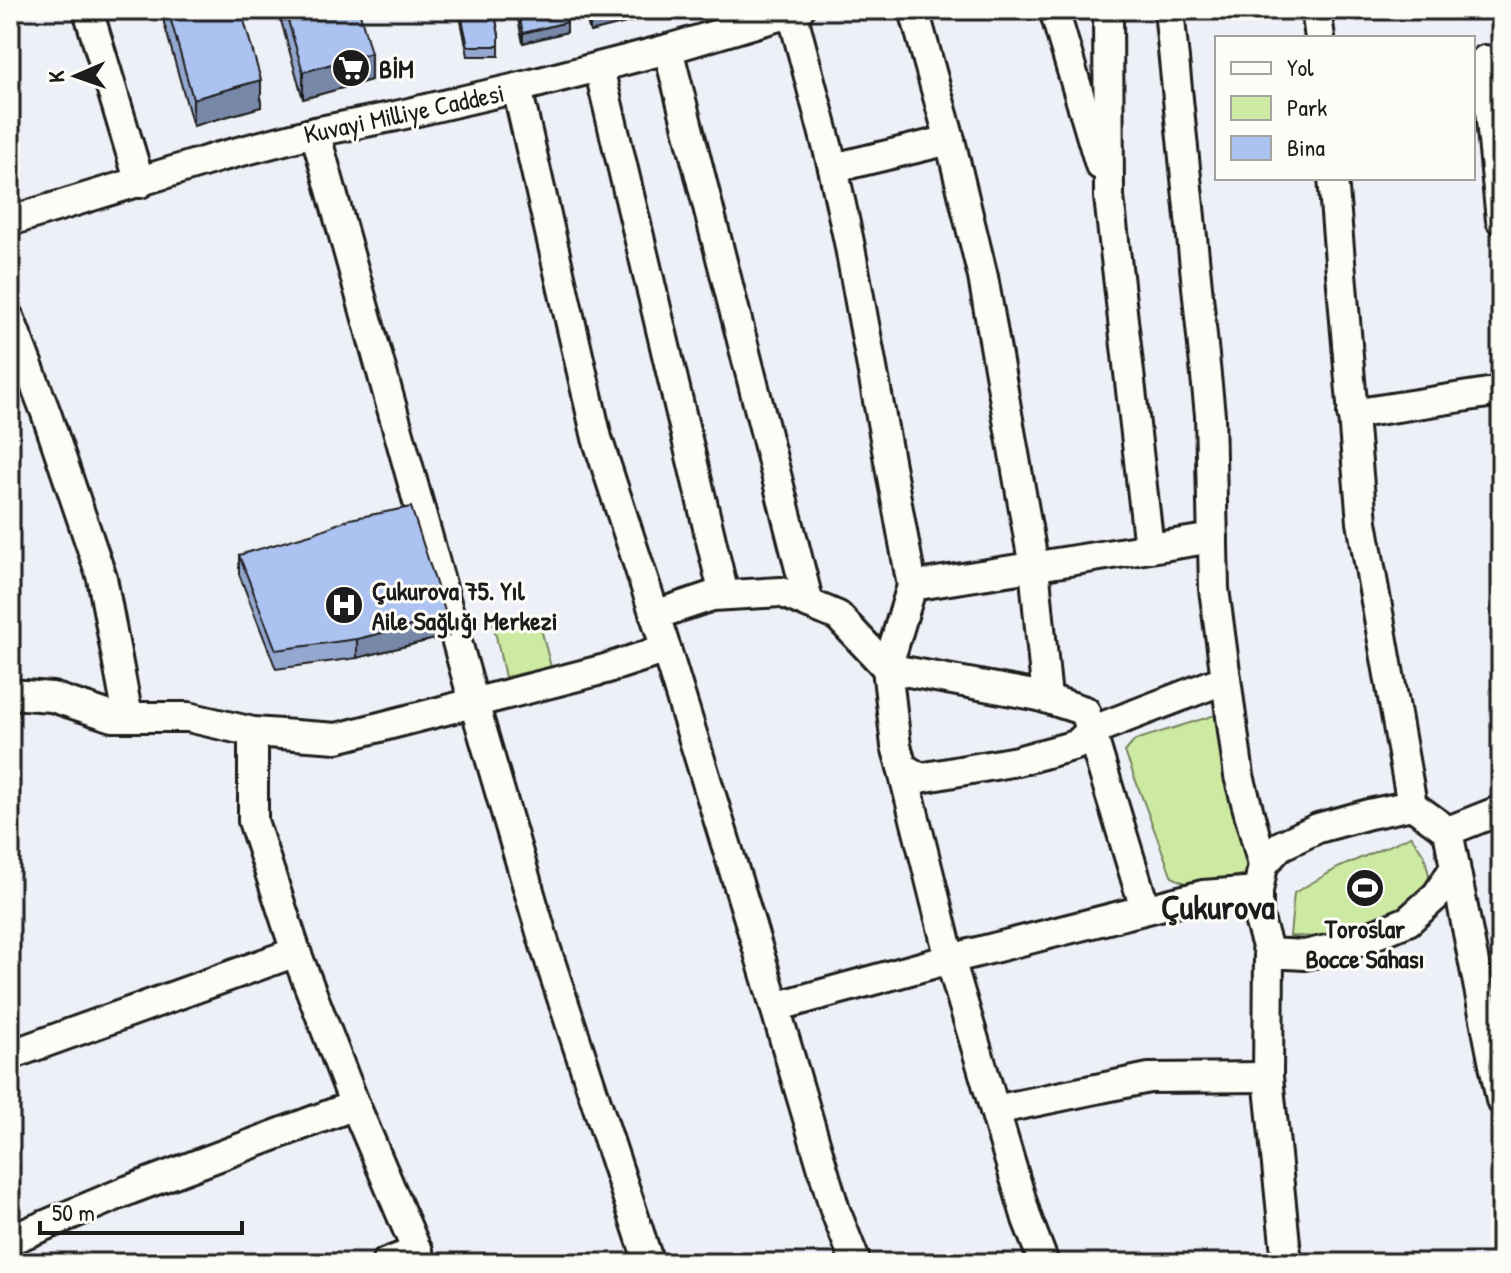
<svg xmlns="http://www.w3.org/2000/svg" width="1511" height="1273" viewBox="0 0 1511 1273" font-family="'Patrick Hand',sans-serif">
	<rect width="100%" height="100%" fill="#edf0f6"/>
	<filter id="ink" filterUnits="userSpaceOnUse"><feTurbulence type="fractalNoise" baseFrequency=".0125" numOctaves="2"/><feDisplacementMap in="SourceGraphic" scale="16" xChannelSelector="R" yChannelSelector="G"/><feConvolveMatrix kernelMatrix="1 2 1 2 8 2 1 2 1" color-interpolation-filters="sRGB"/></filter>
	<g filter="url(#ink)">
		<!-- green -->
		<g fill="#cdeaa2" stroke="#74835f" stroke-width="2">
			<polygon points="538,617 551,667 505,677 493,622"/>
			<polygon points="1231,710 1254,873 1187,884 1172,877 1125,752 1135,740"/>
			<path d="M1411,836L1424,855L1431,883C1412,903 1380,928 1353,935C1339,939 1305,936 1290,936L1294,893L1338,868Z"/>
		</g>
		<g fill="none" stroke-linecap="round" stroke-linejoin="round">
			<!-- minor casing -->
			<g stroke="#1c1c1c" stroke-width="34">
				<g id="minor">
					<polyline points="88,10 140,183"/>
					<polyline points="914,10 950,140 983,277 1034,567 1047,698"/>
					<polyline points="1054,10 1100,165"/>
					<polyline points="1108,10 1109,197 1149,548"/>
					<polyline points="1169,10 1210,415 1214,589 1239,776 1263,865"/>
					<polyline points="1316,10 1320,38"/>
					<polyline points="792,12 833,168 849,242 912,586 887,668 896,746 902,767 920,778 1017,761 1076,745 1091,731 1226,679"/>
					<polyline points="668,49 809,604"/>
					<polyline points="1485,60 1501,220"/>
					<polyline points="599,68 724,595"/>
					<polyline points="517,88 597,438 666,649 749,919 835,1210 856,1263"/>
					<polyline points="315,132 474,703 546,949 649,1263"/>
					<polyline points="833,168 950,140"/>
					<polyline points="1333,178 1362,522 1412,805"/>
					<polyline points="10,221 219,157 315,132 396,116 517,88 668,49 799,10"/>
					<polyline points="10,319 46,413 102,578 128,717"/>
					<polyline points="1352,414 1501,391"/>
					<polyline points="912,586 1213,538"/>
					<polyline points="655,615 712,596 781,592 838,616 887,668 1039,696 1085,711 1145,909"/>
					<polyline points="10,694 52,697 113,717 188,717 253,732 337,738 605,669 666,649"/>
					<polyline points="253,732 253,821 296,952 355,1105 422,1263"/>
					<polyline points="902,767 950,959 1027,1219 1044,1263"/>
					<polyline points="1448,831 1501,810"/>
					<polyline points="1455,867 1501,1100"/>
					<polyline points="1269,953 1305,955 1349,945 1408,921 1437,895 1455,867 1448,831 1412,805 1369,814 1318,828 1280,846 1263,865 1258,891 1258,916 1269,953 1268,1077 1287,1263"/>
					<polyline points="775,1007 950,959 1203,895 1258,891"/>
					<polyline points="10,1055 296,952"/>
					<polyline points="995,1110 1149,1078 1268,1077"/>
					<polyline points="10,1240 129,1190 355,1105"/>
					<polyline points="386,1263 418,1251"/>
				</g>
			</g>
			<!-- minor -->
			<use href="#minor" stroke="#fdfcf7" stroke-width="28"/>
		</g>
		<!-- wall -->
		<g fill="#94a7cf" stroke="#1c1c1c" stroke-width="2">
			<polygon points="164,10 241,10 261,107 193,126 164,23"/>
			<polygon points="278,10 359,10 371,80 303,99"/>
			<polygon points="460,10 494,10 499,35 499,56 468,56 460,16"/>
			<polygon points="516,10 562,10 567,32 523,43"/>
			<polygon points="584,10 665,10 665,13 590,32"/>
			<polygon points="239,555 447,636 357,658 276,669 239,574"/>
		</g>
		<!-- shaded-wall -->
		<g fill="#7888a9" stroke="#1c1c1c" stroke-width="2">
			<polygon points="619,10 665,10 665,13 590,32 590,17"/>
			<polygon points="567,22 567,32 523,43 523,33"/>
			<polygon points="371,53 371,80 303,99 303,72"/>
			<polygon points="261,80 261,107 193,126 193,99"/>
			<polygon points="447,617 447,636 357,658 357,639"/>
		</g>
		<!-- building -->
		<g fill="#acc2f1" stroke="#1c1c1c" stroke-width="2">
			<polygon points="168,10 241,10 261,80 193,99"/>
			<polygon points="285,10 359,10 371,53 303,72"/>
			<polygon points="460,10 494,10 499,35 499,46 468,46"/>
			<polygon points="518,10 562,10 567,22 523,33"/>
			<polygon points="588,10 619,10 590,17"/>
			<polygon points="411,507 447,617 357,639 276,650 239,555 314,533 350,519"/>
		</g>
	</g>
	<!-- icons -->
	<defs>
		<g id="supermarket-disc" transform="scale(2)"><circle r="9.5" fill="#1c1c1c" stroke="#fdfcf7"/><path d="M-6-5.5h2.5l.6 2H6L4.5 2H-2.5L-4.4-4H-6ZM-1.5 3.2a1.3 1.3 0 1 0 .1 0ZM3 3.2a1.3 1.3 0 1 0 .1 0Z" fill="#fff"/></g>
		<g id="hospital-disc" transform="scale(2)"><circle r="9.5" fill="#1c1c1c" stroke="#fdfcf7"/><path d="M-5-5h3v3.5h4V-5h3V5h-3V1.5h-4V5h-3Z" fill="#fff"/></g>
		<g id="stadium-disc" transform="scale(2)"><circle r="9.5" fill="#1c1c1c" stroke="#fdfcf7"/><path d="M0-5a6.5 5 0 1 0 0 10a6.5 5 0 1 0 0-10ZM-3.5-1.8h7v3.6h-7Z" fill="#fff"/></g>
	</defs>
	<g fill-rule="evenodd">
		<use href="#supermarket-disc" x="351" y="68"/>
		<use href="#hospital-disc" x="344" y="605"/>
		<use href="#stadium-disc" x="1365" y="888"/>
	</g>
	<g text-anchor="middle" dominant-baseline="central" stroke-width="6" stroke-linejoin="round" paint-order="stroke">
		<!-- poi labels -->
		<g font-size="26" font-weight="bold" fill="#1c1c1c" stroke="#fdfcf7" text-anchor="start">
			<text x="379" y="68">BİM</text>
			<text x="372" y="590">Çukurova 75. Yıl<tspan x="372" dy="30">Aile Sağlığı Merkezi</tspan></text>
			<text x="1365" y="928" text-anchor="middle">Toroslar<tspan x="1365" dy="30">Bocce Sahası</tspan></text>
		</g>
		<!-- street labels -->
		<g font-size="26" fill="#1c1c1c" stroke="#fdfcf7">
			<text transform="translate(404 113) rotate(-12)">Kuvayi Milliye Caddesi</text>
		</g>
		<!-- district labels -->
		<g font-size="34" font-weight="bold" fill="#1c1c1c" stroke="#fdfcf7">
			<text x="1218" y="907">Çukurova</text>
		</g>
	</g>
	<!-- margin -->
	<rect width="1511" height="1273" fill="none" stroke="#fdfcf7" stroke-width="40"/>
	<rect x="20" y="20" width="1471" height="1233" fill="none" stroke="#1c1c1c" stroke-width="3" filter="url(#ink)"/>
	<!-- legend -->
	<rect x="1215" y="36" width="260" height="144" fill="#fdfcf7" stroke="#a3a29f" stroke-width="2"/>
	<rect x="1231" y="62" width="40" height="12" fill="#fdfcf7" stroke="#a3a29f" stroke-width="2"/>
	<text x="1287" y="76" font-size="24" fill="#1c1c1c">Yol</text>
	<rect x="1231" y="96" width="40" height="24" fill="#cdeaa2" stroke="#a3a29f" stroke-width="2"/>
	<text x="1287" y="116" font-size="24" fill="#1c1c1c">Park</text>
	<rect x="1231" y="136" width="40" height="24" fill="#acc2f1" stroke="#a3a29f" stroke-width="2"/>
	<text x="1287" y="156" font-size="24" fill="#1c1c1c">Bina</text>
	<!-- north arrow -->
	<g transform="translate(76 76) rotate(268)" stroke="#fdfcf7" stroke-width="6" paint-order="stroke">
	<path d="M0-6L14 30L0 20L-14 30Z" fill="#1c1c1c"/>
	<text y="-12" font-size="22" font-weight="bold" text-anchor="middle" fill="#1c1c1c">K</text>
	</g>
	<!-- scale -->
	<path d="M40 1221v12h202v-12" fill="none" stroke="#1c1c1c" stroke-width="4"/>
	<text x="52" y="1221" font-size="24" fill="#1c1c1c" stroke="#fdfcf7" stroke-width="6" paint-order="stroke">50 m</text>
</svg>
